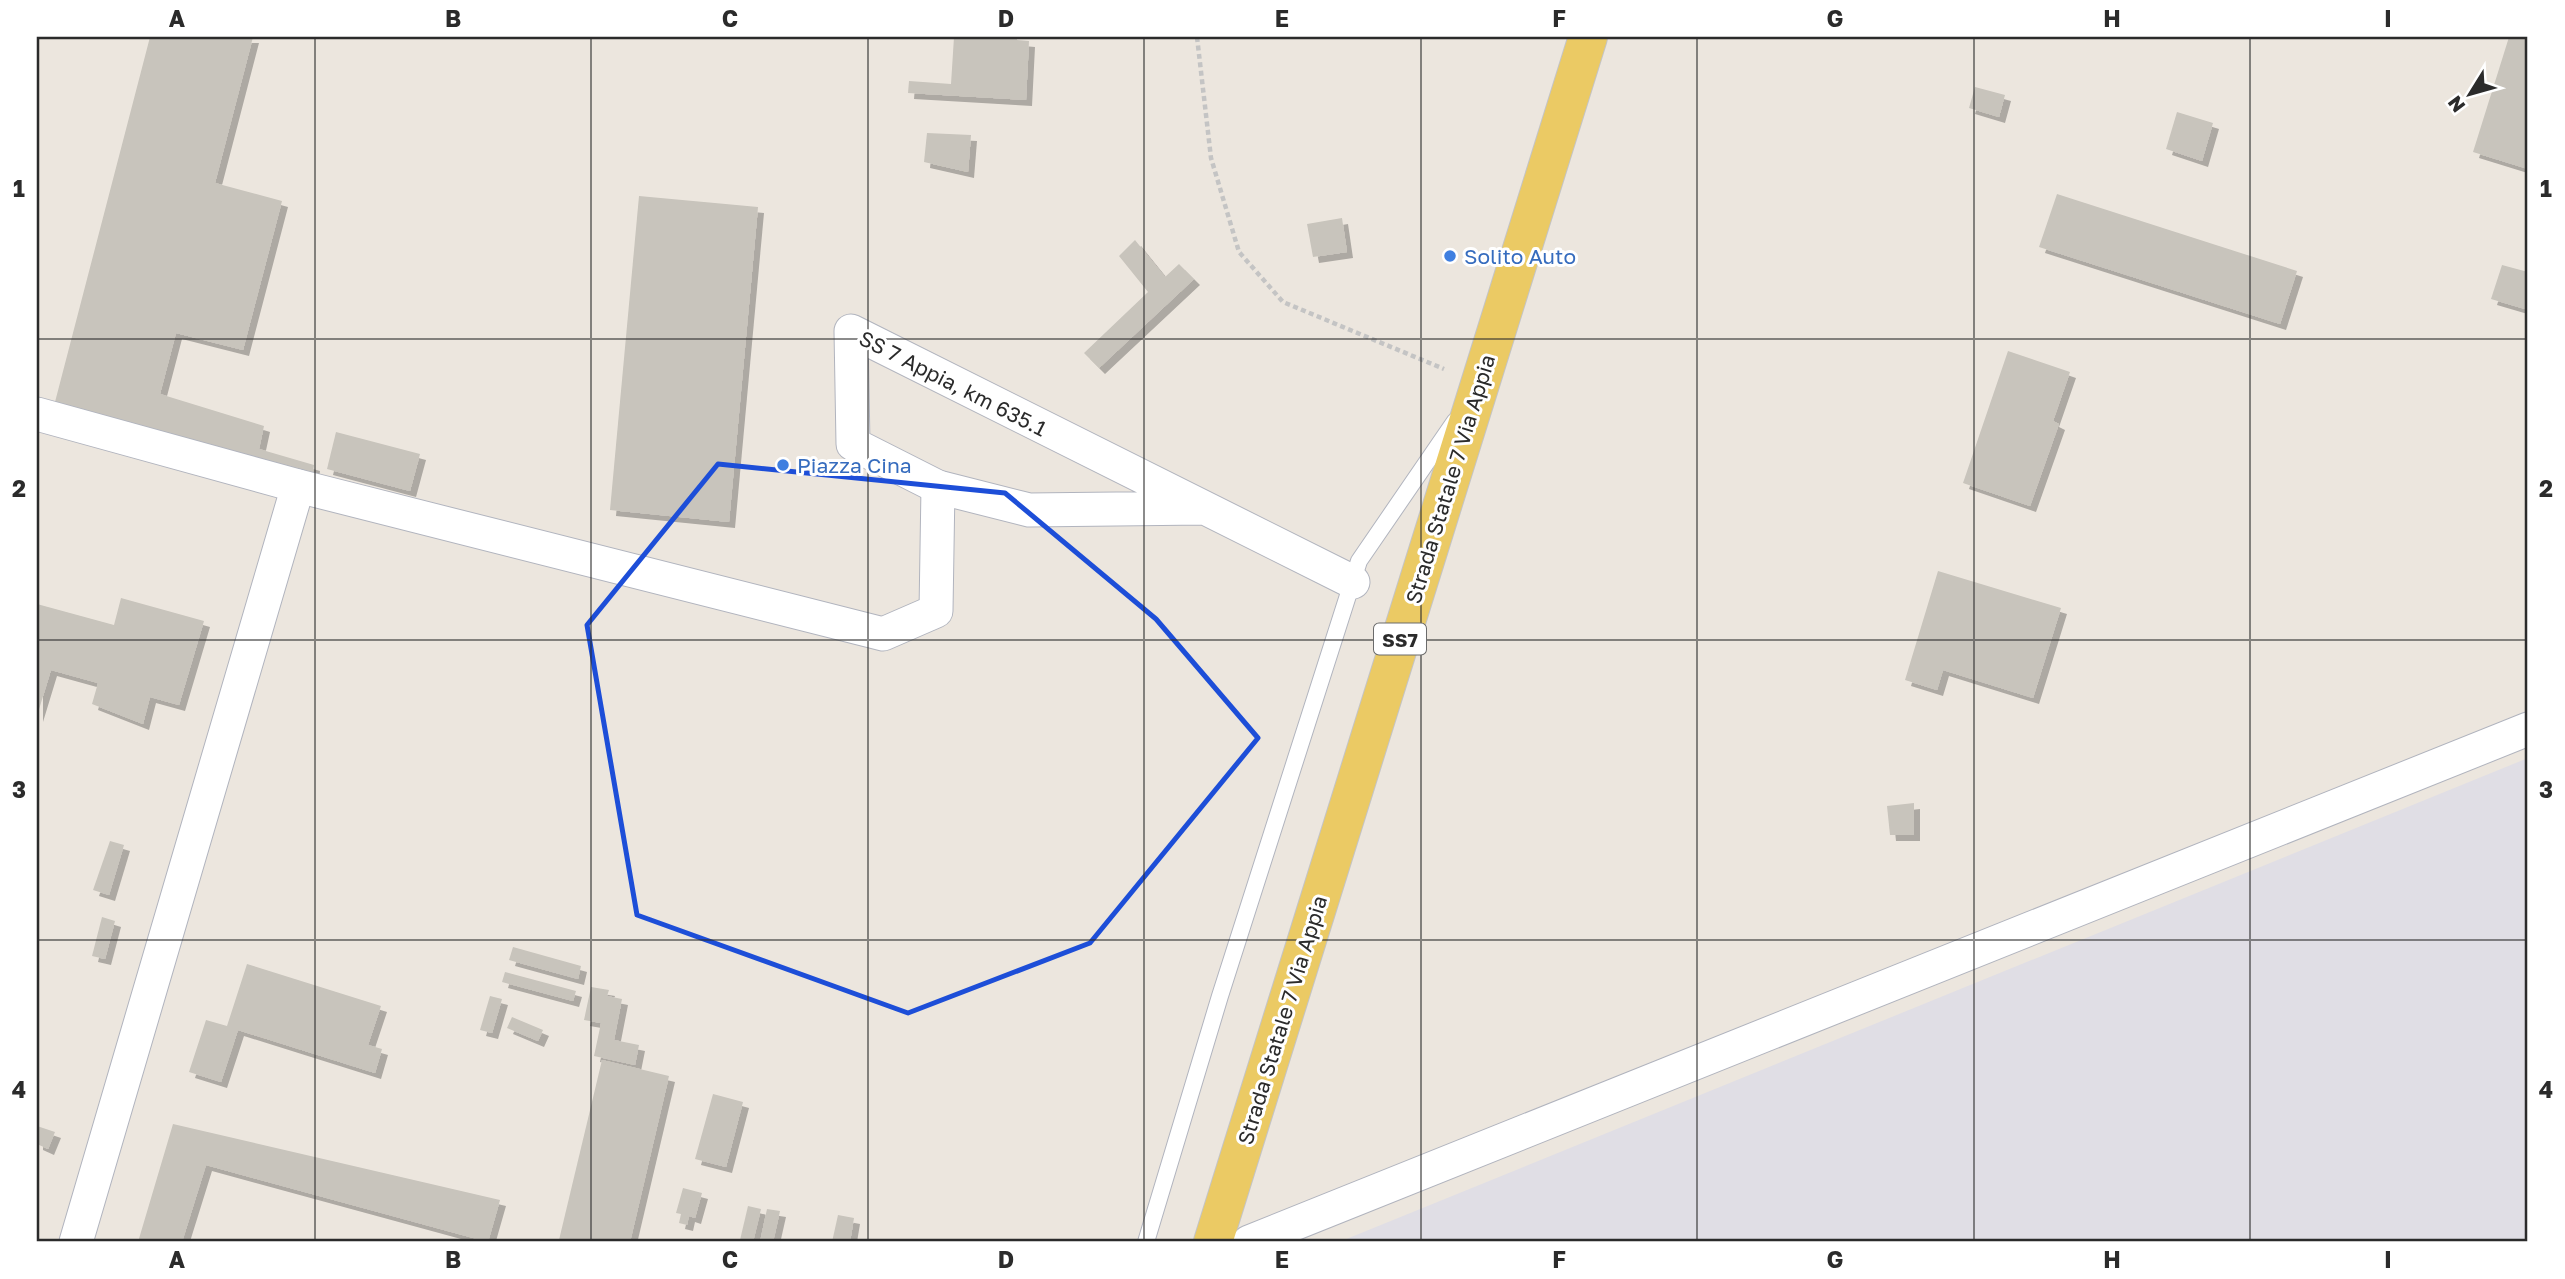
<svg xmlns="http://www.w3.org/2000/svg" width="2565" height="1279" viewBox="0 0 2565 1279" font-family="'Golos Text',sans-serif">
	<defs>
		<filter id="shadow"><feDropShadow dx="6" dy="6" stdDeviation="0" flood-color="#0004"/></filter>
	</defs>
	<rect width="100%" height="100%" fill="#ece6de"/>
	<!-- industrial -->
	<polygon fill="#e0dee5" points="2528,758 2528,1242 1339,1242"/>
	<!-- building -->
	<g fill="#c8c4bc" filter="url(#shadow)">
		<polygon points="150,37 253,37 215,183 282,201 243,350 176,333 160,394 264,426 259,449 314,465 313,472 55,402"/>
		<polygon points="954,37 1017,37 1017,40 1029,41 1026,100 908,93 909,81 951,84"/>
		<polygon points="2509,37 2528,37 2528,169 2473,152"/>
		<polygon points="1975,87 2005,95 1999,117 1969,108"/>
		<polygon points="2177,112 2213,123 2202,161 2166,149"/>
		<polygon points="927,133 971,135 968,172 924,162"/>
		<polygon points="2057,194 2297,271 2280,324 2039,247"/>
		<polygon points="639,196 758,207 729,522 610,510"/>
		<polygon points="1342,218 1347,252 1313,257 1307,224"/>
		<polygon points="1135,240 1165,277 1179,264 1194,279 1099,368 1084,353 1148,292 1119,256"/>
		<polygon points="2502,265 2528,272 2525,309 2491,299"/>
		<polygon points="2008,351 2070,372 2053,421 2059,424 2030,506 1963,483"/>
		<polygon points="336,432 420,454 410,491 327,469"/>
		<polygon points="1938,571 2061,608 2033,698 1943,670 1937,690 1905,680"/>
		<polygon points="121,598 204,621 179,705 150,697 143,724 92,704 98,683 51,670 37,716 37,604 114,625"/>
		<polygon points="1914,803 1914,835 1890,835 1887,806"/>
		<polygon points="110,841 124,845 109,895 93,890"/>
		<polygon points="102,917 115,921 105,959 92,956"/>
		<polygon points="513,947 581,966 578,979 509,960"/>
		<polygon points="247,964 381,1006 368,1045 382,1049 375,1073 238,1030 221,1082 189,1072 206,1020 227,1026"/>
		<polygon points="505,972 576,991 573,1001 502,982"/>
		<polygon points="591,987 609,990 607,996 622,999 614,1040 639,1045 635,1065 594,1056 601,1023 584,1020"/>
		<polygon points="490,996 502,999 492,1033 480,1030"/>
		<polygon points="512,1017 543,1030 538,1041 507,1028"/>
		<polygon points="602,1060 669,1076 630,1242 568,1242 559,1240"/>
		<polygon points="713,1094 743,1102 726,1167 695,1159"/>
		<polygon points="173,1124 500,1200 488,1242 206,1165 182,1242 138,1242"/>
		<polygon points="37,1126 55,1132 48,1149 37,1144"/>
		<polygon points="683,1188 702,1193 695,1218 689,1216 687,1225 679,1223 681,1214 676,1213"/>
		<polygon points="748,1206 761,1209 753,1242 740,1240"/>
		<polygon points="767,1209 780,1211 773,1242 760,1242"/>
		<polygon points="838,1215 854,1218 850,1242 832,1242"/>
	</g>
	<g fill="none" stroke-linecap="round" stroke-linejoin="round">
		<!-- service casing -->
		<g stroke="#b1b4be" stroke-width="18">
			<polyline id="service" points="1146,1242 1220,996 1359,561 1455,421"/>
		</g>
		<!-- minor casing -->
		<g stroke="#b1b4be" stroke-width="35">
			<g id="minor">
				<polyline points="37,414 298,486 883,634 936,611 938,487"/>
				<polyline points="1204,508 1029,510 938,487 853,444 851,331 1353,582"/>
				<polyline points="76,1242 298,486"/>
				<polyline points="1249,1242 2528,729"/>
			</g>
		</g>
		<!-- primary casing -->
		<g stroke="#c4c4c4" stroke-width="40">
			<polyline id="primary" points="1213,1242 1588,37"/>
		</g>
		<!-- path -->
		<polyline stroke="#c4c4c4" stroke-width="4.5" stroke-dasharray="5 3.5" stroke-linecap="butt" points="1197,37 1211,158 1239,252 1283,302 1444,369"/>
		<!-- service -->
		<use href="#service" stroke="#fff" stroke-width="16"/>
		<!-- minor -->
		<use href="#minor" stroke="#fff" stroke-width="33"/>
		<!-- primary -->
		<use href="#primary" stroke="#ebca64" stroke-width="38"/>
	</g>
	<!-- marked area -->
	<path fill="none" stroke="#1d4ed8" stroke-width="5" stroke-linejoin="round" d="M718,464L1005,493L1156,619L1258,738L1090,943L908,1013L637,915L587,625Z"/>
	<!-- grid -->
	<path fill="none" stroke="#2b2b2b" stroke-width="2" stroke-opacity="0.55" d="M315,37V1242M591,37V1242M868,37V1242M1144,37V1242M1421,37V1242M1697,37V1242M1974,37V1242M2250,37V1242M37,339H2528M37,640H2528M37,940H2528"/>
	<!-- markers -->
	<g fill="#3f7fe0" stroke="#fff" stroke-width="2.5">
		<circle cx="1450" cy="256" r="7"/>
		<circle cx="783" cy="465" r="7"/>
	</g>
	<g text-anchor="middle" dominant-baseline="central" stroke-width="6" stroke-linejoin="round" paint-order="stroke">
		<!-- shield labels -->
		<rect fill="#fff" stroke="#6b6b6b" stroke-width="2" x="1374" y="623.5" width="52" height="31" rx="5"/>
		<g font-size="19" font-weight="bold" fill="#2b2b2b">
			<text x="1400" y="639">SS7</text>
		</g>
		<!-- shop labels -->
		<g font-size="21" fill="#366cbe" stroke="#fff" text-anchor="start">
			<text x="1464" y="256">Solito Auto</text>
			<text x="797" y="465">Piazza Cina</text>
		</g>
		<!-- street labels -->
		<g font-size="21" fill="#2b2b2b" stroke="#fff">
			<text transform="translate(953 383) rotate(27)">SS 7 Appia, km 635.1</text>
			<text transform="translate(1450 479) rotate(-73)">Strada Statale 7 Via Appia</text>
			<text transform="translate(1282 1020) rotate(-73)">Strada Statale 7 Via Appia</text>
		</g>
	</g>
	<!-- border -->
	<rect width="2565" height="1279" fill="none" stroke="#ffffff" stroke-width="77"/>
	<!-- north arrow -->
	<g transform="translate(2470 94) rotate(233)" stroke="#ffffff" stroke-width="5" paint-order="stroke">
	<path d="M0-5L12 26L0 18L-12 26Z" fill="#2b2b2b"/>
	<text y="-10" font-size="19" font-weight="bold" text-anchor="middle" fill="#2b2b2b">N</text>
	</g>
	<rect x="38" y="38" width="2488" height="1202" fill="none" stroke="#2b2b2b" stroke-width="2.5"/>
	<g font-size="23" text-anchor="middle" font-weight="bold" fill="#2b2b2b">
		<text x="177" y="27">A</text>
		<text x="453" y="27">B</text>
		<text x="730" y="27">C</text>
		<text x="1006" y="27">D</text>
		<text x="1282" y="27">E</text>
		<text x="1559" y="27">F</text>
		<text x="1835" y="27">G</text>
		<text x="2112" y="27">H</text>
		<text x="2388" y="27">I</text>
		<text x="19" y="197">1</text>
		<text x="2546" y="197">1</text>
		<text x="19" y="497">2</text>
		<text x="2546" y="497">2</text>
		<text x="19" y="798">3</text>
		<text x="2546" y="798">3</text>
		<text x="19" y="1098">4</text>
		<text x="2546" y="1098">4</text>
		<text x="177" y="1268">A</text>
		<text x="453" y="1268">B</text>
		<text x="730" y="1268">C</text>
		<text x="1006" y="1268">D</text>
		<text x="1282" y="1268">E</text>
		<text x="1559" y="1268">F</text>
		<text x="1835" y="1268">G</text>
		<text x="2112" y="1268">H</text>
		<text x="2388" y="1268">I</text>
	</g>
</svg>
